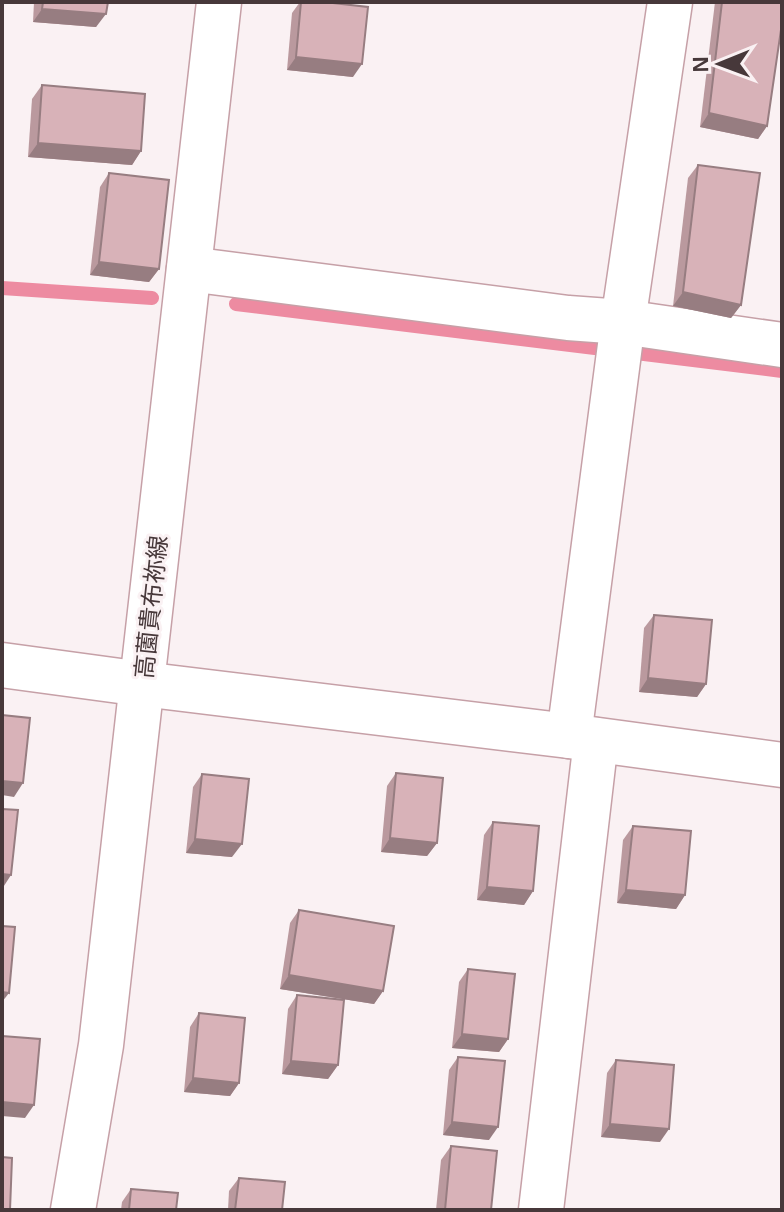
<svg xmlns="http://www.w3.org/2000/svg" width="784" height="1212" viewBox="0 0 784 1212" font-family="Helvetica,'Noto Sans JP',sans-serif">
	<rect width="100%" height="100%" fill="#faf1f3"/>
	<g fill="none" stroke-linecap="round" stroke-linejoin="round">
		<!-- stream -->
		<g stroke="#ed8ba1" stroke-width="14">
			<polyline points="2,288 152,298"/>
			<polyline points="236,304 782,371"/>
		</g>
		<!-- minor casing -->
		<g stroke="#c6a0a7" stroke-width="47">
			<g id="minor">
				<polyline points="189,269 568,318 623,322 782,345"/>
				<polyline points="2,665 142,684"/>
				<polyline points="569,736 623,322 670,2"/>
				<polyline points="541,1210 596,740"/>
			</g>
		</g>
		<!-- tertiary casing -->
		<g stroke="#c6a0a7" stroke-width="47">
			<polyline id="tertiary" points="142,684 569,736 782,765"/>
		</g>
		<!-- secondary casing -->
		<g stroke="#c6a0a7" stroke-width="47">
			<polyline id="secondary" points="73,1210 101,1045 219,2"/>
		</g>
		<!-- minor -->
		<use href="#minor" stroke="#fff" stroke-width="44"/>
		<!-- tertiary -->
		<use href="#tertiary" stroke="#fff" stroke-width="44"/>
		<!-- secondary -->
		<use href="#secondary" stroke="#fff" stroke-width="44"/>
	</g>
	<!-- wall -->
	<g fill="#ba999e">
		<polygon points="34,2 108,2 96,27 33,22"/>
		<polygon points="300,2 324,2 353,77 287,70 292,13"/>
		<polygon points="715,2 782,2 767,126 758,139 700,127"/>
		<polygon points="42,85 141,151 132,165 28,157 32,99"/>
		<polygon points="698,165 741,305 731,318 673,306 688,178"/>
		<polygon points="109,173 159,269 149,282 90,275 100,187"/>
		<polygon points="654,615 706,684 697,697 639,692 644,628"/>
		<polygon points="396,773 437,843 427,856 381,852 387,786"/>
		<polygon points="202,774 232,857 186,853 193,787"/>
		<polygon points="493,822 533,891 524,905 477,900 484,835"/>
		<polygon points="633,826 685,895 676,909 617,903 623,840"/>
		<polygon points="299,910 383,991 374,1004 280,989 290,923"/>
		<polygon points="468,969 508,1039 499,1052 452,1048 459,982"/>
		<polygon points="297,995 338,1065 328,1079 282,1074 288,1009"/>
		<polygon points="199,1013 239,1083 230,1096 184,1092 190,1027"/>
		<polygon points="458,1057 489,1140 443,1135 449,1070"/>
		<polygon points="616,1060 660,1142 601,1137 607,1073"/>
		<polygon points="451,1146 491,1210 436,1210 441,1160"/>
		<polygon points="239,1178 282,1210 228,1210 229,1191"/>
		<polygon points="131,1189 176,1210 121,1210 122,1202"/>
	</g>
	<!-- shaded-wall -->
	<g fill="#977d81">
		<polygon points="42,9 106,14 96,27 33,22"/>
		<polygon points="296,57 362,64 353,77 287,70"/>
		<polygon points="709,113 767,126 758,139 700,127"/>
		<polygon points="38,143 141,151 132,165 28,157"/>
		<polygon points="99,262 159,269 149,282 90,275"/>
		<polygon points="683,292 741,305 731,318 673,306"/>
		<polygon points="648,678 706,684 697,697 639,692"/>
		<polygon points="2,781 23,783 14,797 2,795"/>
		<polygon points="390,838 437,843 427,856 381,852"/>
		<polygon points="195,839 242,844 232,857 186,853"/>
		<polygon points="2,874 11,875 2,889"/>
		<polygon points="487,887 533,891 524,905 477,900"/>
		<polygon points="626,890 685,895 676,909 617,903"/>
		<polygon points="289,975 383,991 374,1004 280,989"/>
		<polygon points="2,992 9,993 2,1002"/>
		<polygon points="462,1034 508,1039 499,1052 452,1048"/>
		<polygon points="291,1061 338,1065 328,1079 282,1074"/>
		<polygon points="193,1078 239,1083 230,1096 184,1092"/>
		<polygon points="2,1102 34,1105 25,1118 2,1116"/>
		<polygon points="452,1122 498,1127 489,1140 443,1135"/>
		<polygon points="610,1124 669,1129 660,1142 601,1137"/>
	</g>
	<!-- building -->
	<g fill="#d8b2b8" stroke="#977d81" stroke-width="2">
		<polygon points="43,2 108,2 106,14 42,9"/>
		<polygon points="301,2 324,2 368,7 362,64 296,57"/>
		<polygon points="722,2 782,2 782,23 767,126 709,113"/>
		<polygon points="42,85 145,94 141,151 38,143"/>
		<polygon points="698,165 760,173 741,305 683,292"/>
		<polygon points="109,173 169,180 159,269 99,262"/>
		<polygon points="654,615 712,620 706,684 648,678"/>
		<polygon points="2,715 30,718 23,783 2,781"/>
		<polygon points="396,773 443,778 437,843 390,838"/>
		<polygon points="202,774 249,779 242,844 195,839"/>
		<polygon points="2,809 18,810 11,875 2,874"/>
		<polygon points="493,822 539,826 533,891 487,887"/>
		<polygon points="633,826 691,831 685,895 626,890"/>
		<polygon points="299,910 394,926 383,991 289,975"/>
		<polygon points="2,926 15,927 9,993 2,992"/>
		<polygon points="468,969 515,974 508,1039 462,1034"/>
		<polygon points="297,995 344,1000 338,1065 291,1061"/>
		<polygon points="199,1013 245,1018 239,1083 193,1078"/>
		<polygon points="2,1036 40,1039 34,1105 2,1102"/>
		<polygon points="458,1057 505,1061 498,1127 452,1122"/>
		<polygon points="616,1060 674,1065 669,1129 610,1124"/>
		<polygon points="451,1146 497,1151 491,1210 445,1210"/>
		<polygon points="2,1157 12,1158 10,1210 2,1210"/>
		<polygon points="239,1178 285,1182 282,1210 235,1210"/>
		<polygon points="131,1189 178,1193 176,1210 129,1210"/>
	</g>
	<g text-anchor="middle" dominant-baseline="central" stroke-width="6" stroke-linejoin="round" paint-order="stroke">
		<!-- street labels -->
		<g font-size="24" fill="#47383a" stroke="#faf1f3">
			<text transform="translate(151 607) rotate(-84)">高薗貴布祢線</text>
		</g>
	</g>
	<!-- border -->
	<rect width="784" height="1212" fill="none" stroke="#47383a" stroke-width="8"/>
	<!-- north arrow -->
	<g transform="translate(720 64) rotate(269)" stroke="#faf1f3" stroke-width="6" paint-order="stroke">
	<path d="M0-6L14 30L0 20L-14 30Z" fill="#47383a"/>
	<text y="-12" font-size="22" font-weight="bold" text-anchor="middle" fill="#47383a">N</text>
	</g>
</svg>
